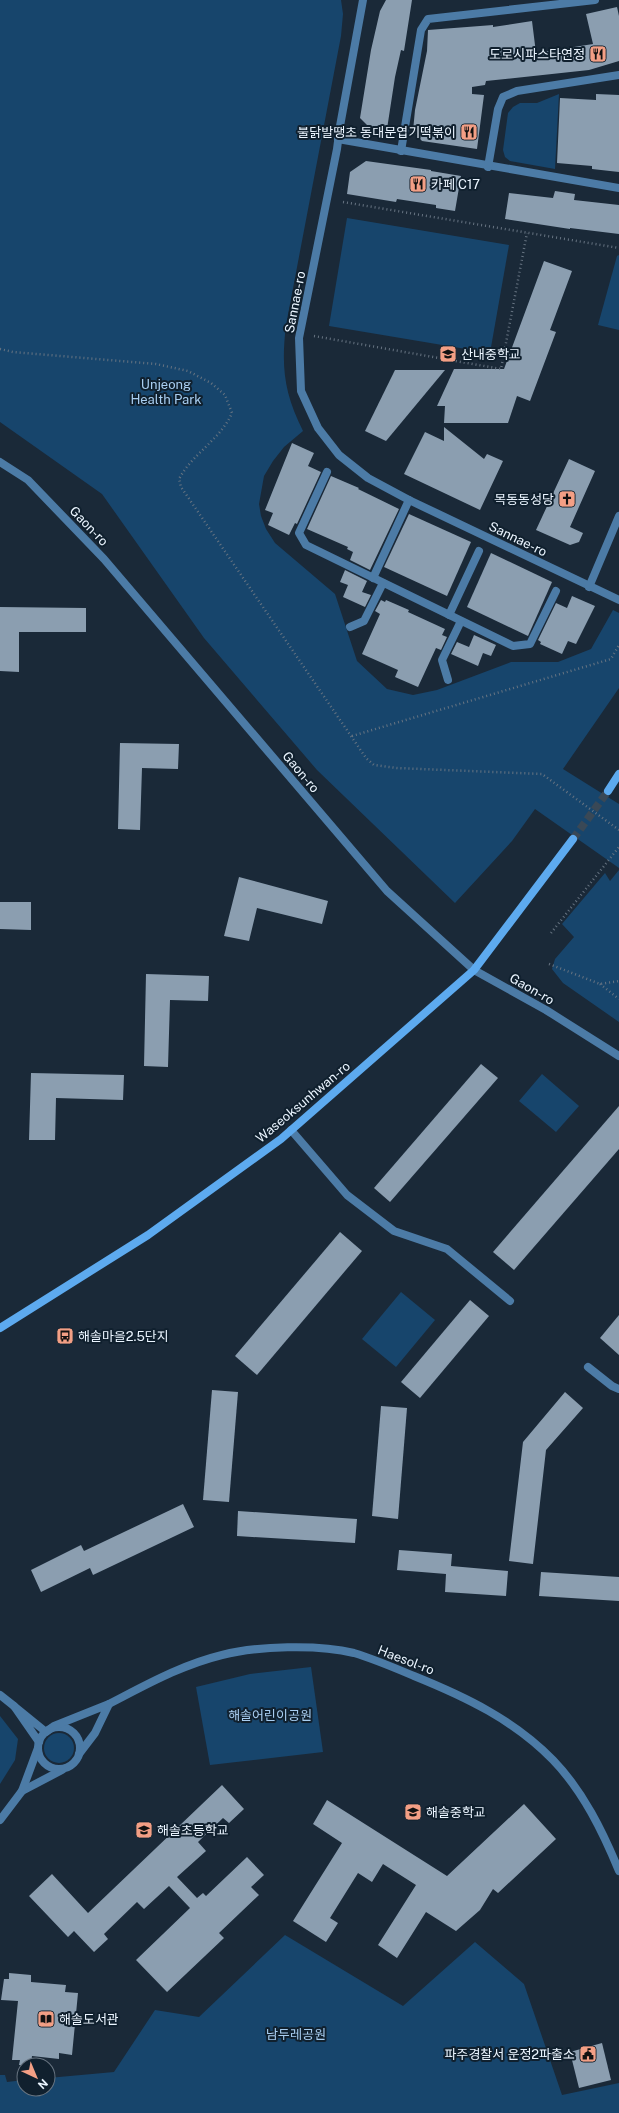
<svg xmlns="http://www.w3.org/2000/svg" width="619" height="2113" viewBox="0 0 619 2113" font-family="'Public Sans','Noto Sans KR',sans-serif">
	<rect width="100%" height="100%" fill="#1a2938"/>
	<!-- green -->
	<g fill="#17456c">
		<path d="M0,0H341L343,14L341,36L286,325C281,367 284,393 303,431L284,447L273,461L264,476L259,504L261,516L266,529L275,543L335,594L357,661L387,689L413,695L437,690L511,662H558L591,649L613,610L619,613V688L563,769L619,804V868L535,809L512,841L455,903L317,770L204,638L102,494L0,422Z"/>
		<polygon points="559,94 555,169 510,161 505,157 503,150 508,113 513,107 520,103 537,103"/>
		<polygon points="347,218 509,245 490,353 329,326"/>
		<polygon points="619,255 619,330 598,325 617,256"/>
		<polygon points="619,870 619,1022 563,983 552,969 555,959 574,937 562,924 605,873 610,881"/>
		<polygon points="542,1074 579,1106 556,1132 519,1101"/>
		<polygon points="401,1292 435,1320 396,1367 362,1339"/>
		<polygon points="311,1667 323,1752 210,1765 196,1687 250,1674"/>
		<polygon points="0,1716 18,1739 15,1760 0,1784"/>
		<circle cx="59" cy="1748" r="15"/>
		<polygon points="285,1935 403,2006 475,1942 524,1984 562,2095 619,2083 619,2113 0,2113 0,2075 5,2075 7,2082 24,2080 24,2089 48,2089 48,2078 114,2072 155,2010 199,2017"/>
	</g>
	<!-- building -->
	<g fill="#8b9eb0">
		<polygon points="386,0 412,0 404,51 401,50 395,77 387,129 368,126 360,118 371,50 380,11"/>
		<polygon points="617,7 619,16 619,61 589,70 486,81 485,85 472,87 472,94 484,95 477,149 422,141 413,131 415,110 427,51 428,30 493,25 493,27 532,21 536,53 593,44 586,14"/>
		<polygon points="596,94 619,95 619,172 592,169 592,166 557,163 560,98 596,100"/>
		<polygon points="366,161 431,170 431,171 461,176 455,211 436,208 436,205 397,199 396,202 347,194 350,172"/>
		<polygon points="555,191 575,194 574,200 619,205 619,234 570,228 570,229 505,219 509,193 553,198"/>
		<polygon points="544,261 572,271 550,330 556,332 530,401 517,396 508,423 444,423 445,406 437,406 454,369 504,369"/>
		<polygon points="395,370 445,370 386,441 365,431"/>
		<polygon points="444,427 484,459 487,454 503,461 480,510 404,474 425,432 444,441"/>
		<polygon points="292,443 314,453 308,466 321,472 297,524 295,523 289,535 268,525 273,513 265,510"/>
		<polygon points="569,459 595,471 570,527 583,533 579,542 570,545 536,530"/>
		<polygon points="331,476 359,488 358,489 399,509 370,570 350,560 353,552 347,549 348,547 307,529"/>
		<polygon points="409,514 471,542 447,596 384,567"/>
		<polygon points="491,553 552,582 528,636 467,607"/>
		<polygon points="345,570 367,581 362,592 371,595 365,607 343,597 348,585 340,582"/>
		<polygon points="572,596 595,606 576,644 568,641 562,654 540,644 541,642 538,640 556,603 567,608"/>
		<polygon points="381,600 385,602 386,600 409,610 408,612 445,629 442,635 447,637 441,650 436,648 418,687 395,677 398,670 362,654 380,614 375,611"/>
		<polygon points="0,607 86,608 86,632 19,632 19,672 0,671"/>
		<polygon points="474,635 496,645 491,656 483,653 478,666 451,654 457,642 469,647"/>
		<polygon points="120,743 179,744 178,769 142,768 140,830 118,829"/>
		<polygon points="239,877 328,901 322,924 257,908 249,941 224,936"/>
		<polygon points="0,902 31,902 31,930 0,929"/>
		<polygon points="146,974 209,976 208,1001 170,1000 168,1067 144,1066"/>
		<polygon points="481,1064 498,1078 390,1202 374,1188"/>
		<polygon points="31,1073 124,1075 123,1100 56,1098 55,1140 29,1140"/>
		<polygon points="619,1106 619,1149 514,1270 493,1252"/>
		<polygon points="340,1232 362,1251 257,1375 235,1356"/>
		<polygon points="470,1300 489,1316 420,1398 401,1382"/>
		<polygon points="619,1315 619,1355 600,1338"/>
		<polygon points="212,1390 238,1392 229,1502 203,1500"/>
		<polygon points="565,1392 583,1408 546,1450 533,1564 509,1561 523,1442"/>
		<polygon points="381,1406 407,1408 398,1519 372,1516"/>
		<polygon points="183,1504 194,1527 93,1575 90,1568 41,1592 31,1570 81,1545 84,1551"/>
		<polygon points="238,1511 357,1519 355,1543 237,1536"/>
		<polygon points="399,1550 452,1554 451,1566 508,1571 506,1596 445,1592 446,1574 397,1570"/>
		<polygon points="541,1572 619,1577 619,1601 539,1596"/>
		<polygon points="222,1785 244,1809 229,1823 223,1818 198,1842 206,1851 177,1877 197,1898 203,1893 206,1896 247,1857 264,1875 251,1887 259,1895 219,1933 224,1938 167,1992 136,1960 190,1908 169,1886 144,1909 137,1902 104,1934 108,1939 94,1952 74,1931 68,1937 29,1896 52,1874 88,1913"/>
		<polygon points="327,1800 447,1876 524,1804 556,1839 498,1893 493,1889 480,1910 456,1931 426,1912 397,1958 378,1945 416,1885 383,1864 372,1882 358,1873 330,1918 338,1923 326,1942 293,1921 342,1843 313,1824"/>
		<polygon points="9,1973 31,1975 31,1982 66,1985 65,1992 78,1993 72,2055 59,2053 59,2059 32,2056 31,2065 19,2065 20,2060 12,2060 18,2001 1,2000 4,1979 9,1979"/>
		<polygon points="602,2043 611,2080 579,2088 570,2052"/>
	</g>
	<g fill="none" stroke-linecap="round" stroke-linejoin="round">
		<!-- secondary-tunnel -->
		<polyline stroke="#394856" stroke-width="8" stroke-dasharray="8 4" stroke-linecap="butt" points="573,839 608,791"/>
		<!-- path -->
		<g stroke="#677482" stroke-width="2.5" stroke-dasharray="1 3" stroke-linecap="butt">
			<polyline points="343,202 619,248"/>
			<polyline points="314,336 501,369 527,233"/>
			<path d="M0,349L13,352L156,364L188,371L211,383L225,395L232,413C220,440 193,453 179,479L181,487L366,758L374,765L397,768L542,774L619,830"/>
			<polyline points="352,736 611,659 619,645"/>
			<polyline points="551,933 619,847"/>
			<polyline points="549,964 600,984 619,981"/>
			<polyline points="600,984 619,999"/>
		</g>
		<!-- lane -->
		<g stroke="#4c7ba6" stroke-width="8">
			<polyline points="327,472 299,533 306,545 513,646 530,644 556,591"/>
			<polyline points="373,578 409,500"/>
			<polyline points="449,615 479,551"/>
			<polyline points="350,627 364,621 383,583"/>
			<polyline points="448,680 442,660 461,621"/>
			<polyline points="291,1130 347,1195 394,1231 447,1249 510,1301"/>
			<polyline points="588,1367 612,1386 619,1389"/>
		</g>
		<!-- street -->
		<g stroke="#4c7ba6" stroke-width="8">
			<polyline points="363,0 340,126 337,149 299,338 301,391 318,428 339,455 368,478 409,500 619,600"/>
			<polyline points="338,139 619,188"/>
			<polyline points="401,151 421,30 428,19 595,0"/>
			<polyline points="488,167 498,109 503,97 517,91 619,75"/>
			<polyline points="0,462 28,480 104,559 387,891 474,970 546,1010 619,1056"/>
			<polyline points="589,587 619,516"/>
			<polyline points="0,1695 14,1706"/>
			<path d="M109,1704C146,1685 181,1665 222,1655C257,1646 318,1644 354,1653C374,1659 395,1668 414,1676C466,1697 514,1720 553,1760C583,1791 603,1832 619,1871"/>
			<circle cx="59" cy="1748" r="21"/>
			<polyline points="39,1742 14,1706 46,1732 54,1726 109,1704 95,1733 79,1754"/>
			<polyline points="22,1791 62,1770"/>
			<polyline points="0,1820 22,1791 38,1748"/>
		</g>
		<!-- secondary -->
		<g stroke="#5daaef" stroke-width="8">
			<polyline points="608,791 619,774"/>
			<polyline points="0,1328 148,1235 281,1139 474,970 573,839"/>
		</g>
	</g>
	<!-- icons -->
	<defs>
		<g id="restaurant-square" transform="scale(0.9)"><rect x="-9" y="-9" width="18" height="18" rx="4" fill="#f39f85" stroke="#10202e"/><path d="M-5-6h1v4h1v-4h1v4h1v-4h1v5L-1.5 .5V6h-2V.5L-5-1ZM5-6V6H3V1.5H1.5Q1.5-4 5-6Z" fill="#111"/></g>
		<g id="school-square" transform="scale(0.9)"><rect x="-9" y="-9" width="18" height="18" rx="4" fill="#f39f85" stroke="#10202e"/><path d="M0-5L7-2L0 1L-7-2ZM-4 1L0 2.5L4 1V4Q0 6-4 4Z" fill="#111"/></g>
		<g id="church-square" transform="scale(0.9)"><rect x="-9" y="-9" width="18" height="18" rx="4" fill="#f39f85" stroke="#10202e"/><path d="M-1.2-6h2.4v3.5h3.3v2.4h-3.3V6h-2.4V-.1h-3.3v-2.4h3.3Z" fill="#111"/></g>
		<g id="bus-square" transform="scale(0.9)"><rect x="-9" y="-9" width="18" height="18" rx="4" fill="#f39f85" stroke="#10202e"/><path d="M-5-6H5V4H4V6H2V4H-2V6H-4V4H-5ZM-3.5-4V0h7V-4ZM-3.5 1.2v1.5H-2V1.2ZM2 1.2v1.5H3.5V1.2Z" fill="#111"/></g>
		<g id="library-square" transform="scale(0.9)"><rect x="-9" y="-9" width="18" height="18" rx="4" fill="#f39f85" stroke="#10202e"/><path d="M-6-4Q-3-5.5-.7-3.5V5Q-3 3-6 4ZM6-4Q3-5.5 .7-3.5V5Q3 3 6 4Z" fill="#111"/></g>
		<g id="civic-square" transform="scale(0.9)"><rect x="-9" y="-9" width="18" height="18" rx="4" fill="#f39f85" stroke="#10202e"/><path d="M-.6-6.5H3V-4.5H.6V-3L4-1V1h2V6H-6V1h2V-1L-.6-3ZM-1.2 2.5V6h2.4V2.5Z" fill="#111"/></g>
	</defs>
	<g fill-rule="evenodd">
		<use href="#restaurant-square" x="598" y="54"/>
		<use href="#restaurant-square" x="469" y="132"/>
		<use href="#restaurant-square" x="418" y="184"/>
		<use href="#school-square" x="448" y="354"/>
		<use href="#church-square" x="567" y="499"/>
		<use href="#bus-square" x="65" y="1336"/>
		<use href="#school-square" x="413" y="1812"/>
		<use href="#school-square" x="144" y="1830"/>
		<use href="#library-square" x="46" y="2019"/>
		<use href="#civic-square" x="588" y="2054"/>
	</g>
	<g text-anchor="middle" dominant-baseline="central" stroke-width="4" stroke-linejoin="round" paint-order="stroke">
		<!-- poi labels -->
		<g font-size="13" fill="#ebf5ff" stroke="#10202e" text-anchor="start">
			<text x="585" y="54" text-anchor="end">도로시파스타연정</text>
			<text x="456" y="132" text-anchor="end">불닭발땡초 동대문엽기떡볶이</text>
			<text x="431" y="184">카페 C17</text>
			<text x="461" y="354">산내중학교</text>
			<text x="554" y="499" text-anchor="end">목동동성당</text>
			<text x="78" y="1336">해솔마을2.5단지</text>
			<text x="426" y="1812">해솔중학교</text>
			<text x="157" y="1830">해솔초등학교</text>
			<text x="59" y="2019">해솔도서관</text>
			<text x="575" y="2054" text-anchor="end">파주경찰서 운정2파출소</text>
		</g>
		<!-- street labels -->
		<g font-size="13" fill="#ebf5ff" stroke="#10202e">
			<text transform="translate(295 302) rotate(-79)">Sannae-ro</text>
			<text transform="translate(89 526) rotate(46)">Gaon-ro</text>
			<text transform="translate(518 539) rotate(26)">Sannae-ro</text>
			<text transform="translate(301 772) rotate(50)">Gaon-ro</text>
			<text transform="translate(532 989) rotate(30)">Gaon-ro</text>
			<text transform="translate(303 1102) rotate(-40)">Waseoksunhwan-ro</text>
			<text transform="translate(406 1660) rotate(21)">Haesol-ro</text>
		</g>
		<!-- park labels -->
		<g font-size="13" fill="#a9cef1" stroke="#10202e">
			<text x="166" y="384">Unjeong<tspan x="166" dy="15">Health Park</tspan></text>
			<text x="270" y="1715">해솔어린이공원</text>
			<text x="296" y="2034">남두레공원</text>
		</g>
	</g>
	<!-- north arrow -->
	<g transform="translate(36 2077) rotate(136)"><circle r="19" fill="#10202e" stroke="#687582"/>
	<path d="M0-3L7 15L0 10L-7 15Z" fill="#f39f85"/>
	<text y="-6" font-size="11" font-weight="bold" text-anchor="middle" fill="#ebf5ff">N</text>
	</g>
</svg>
